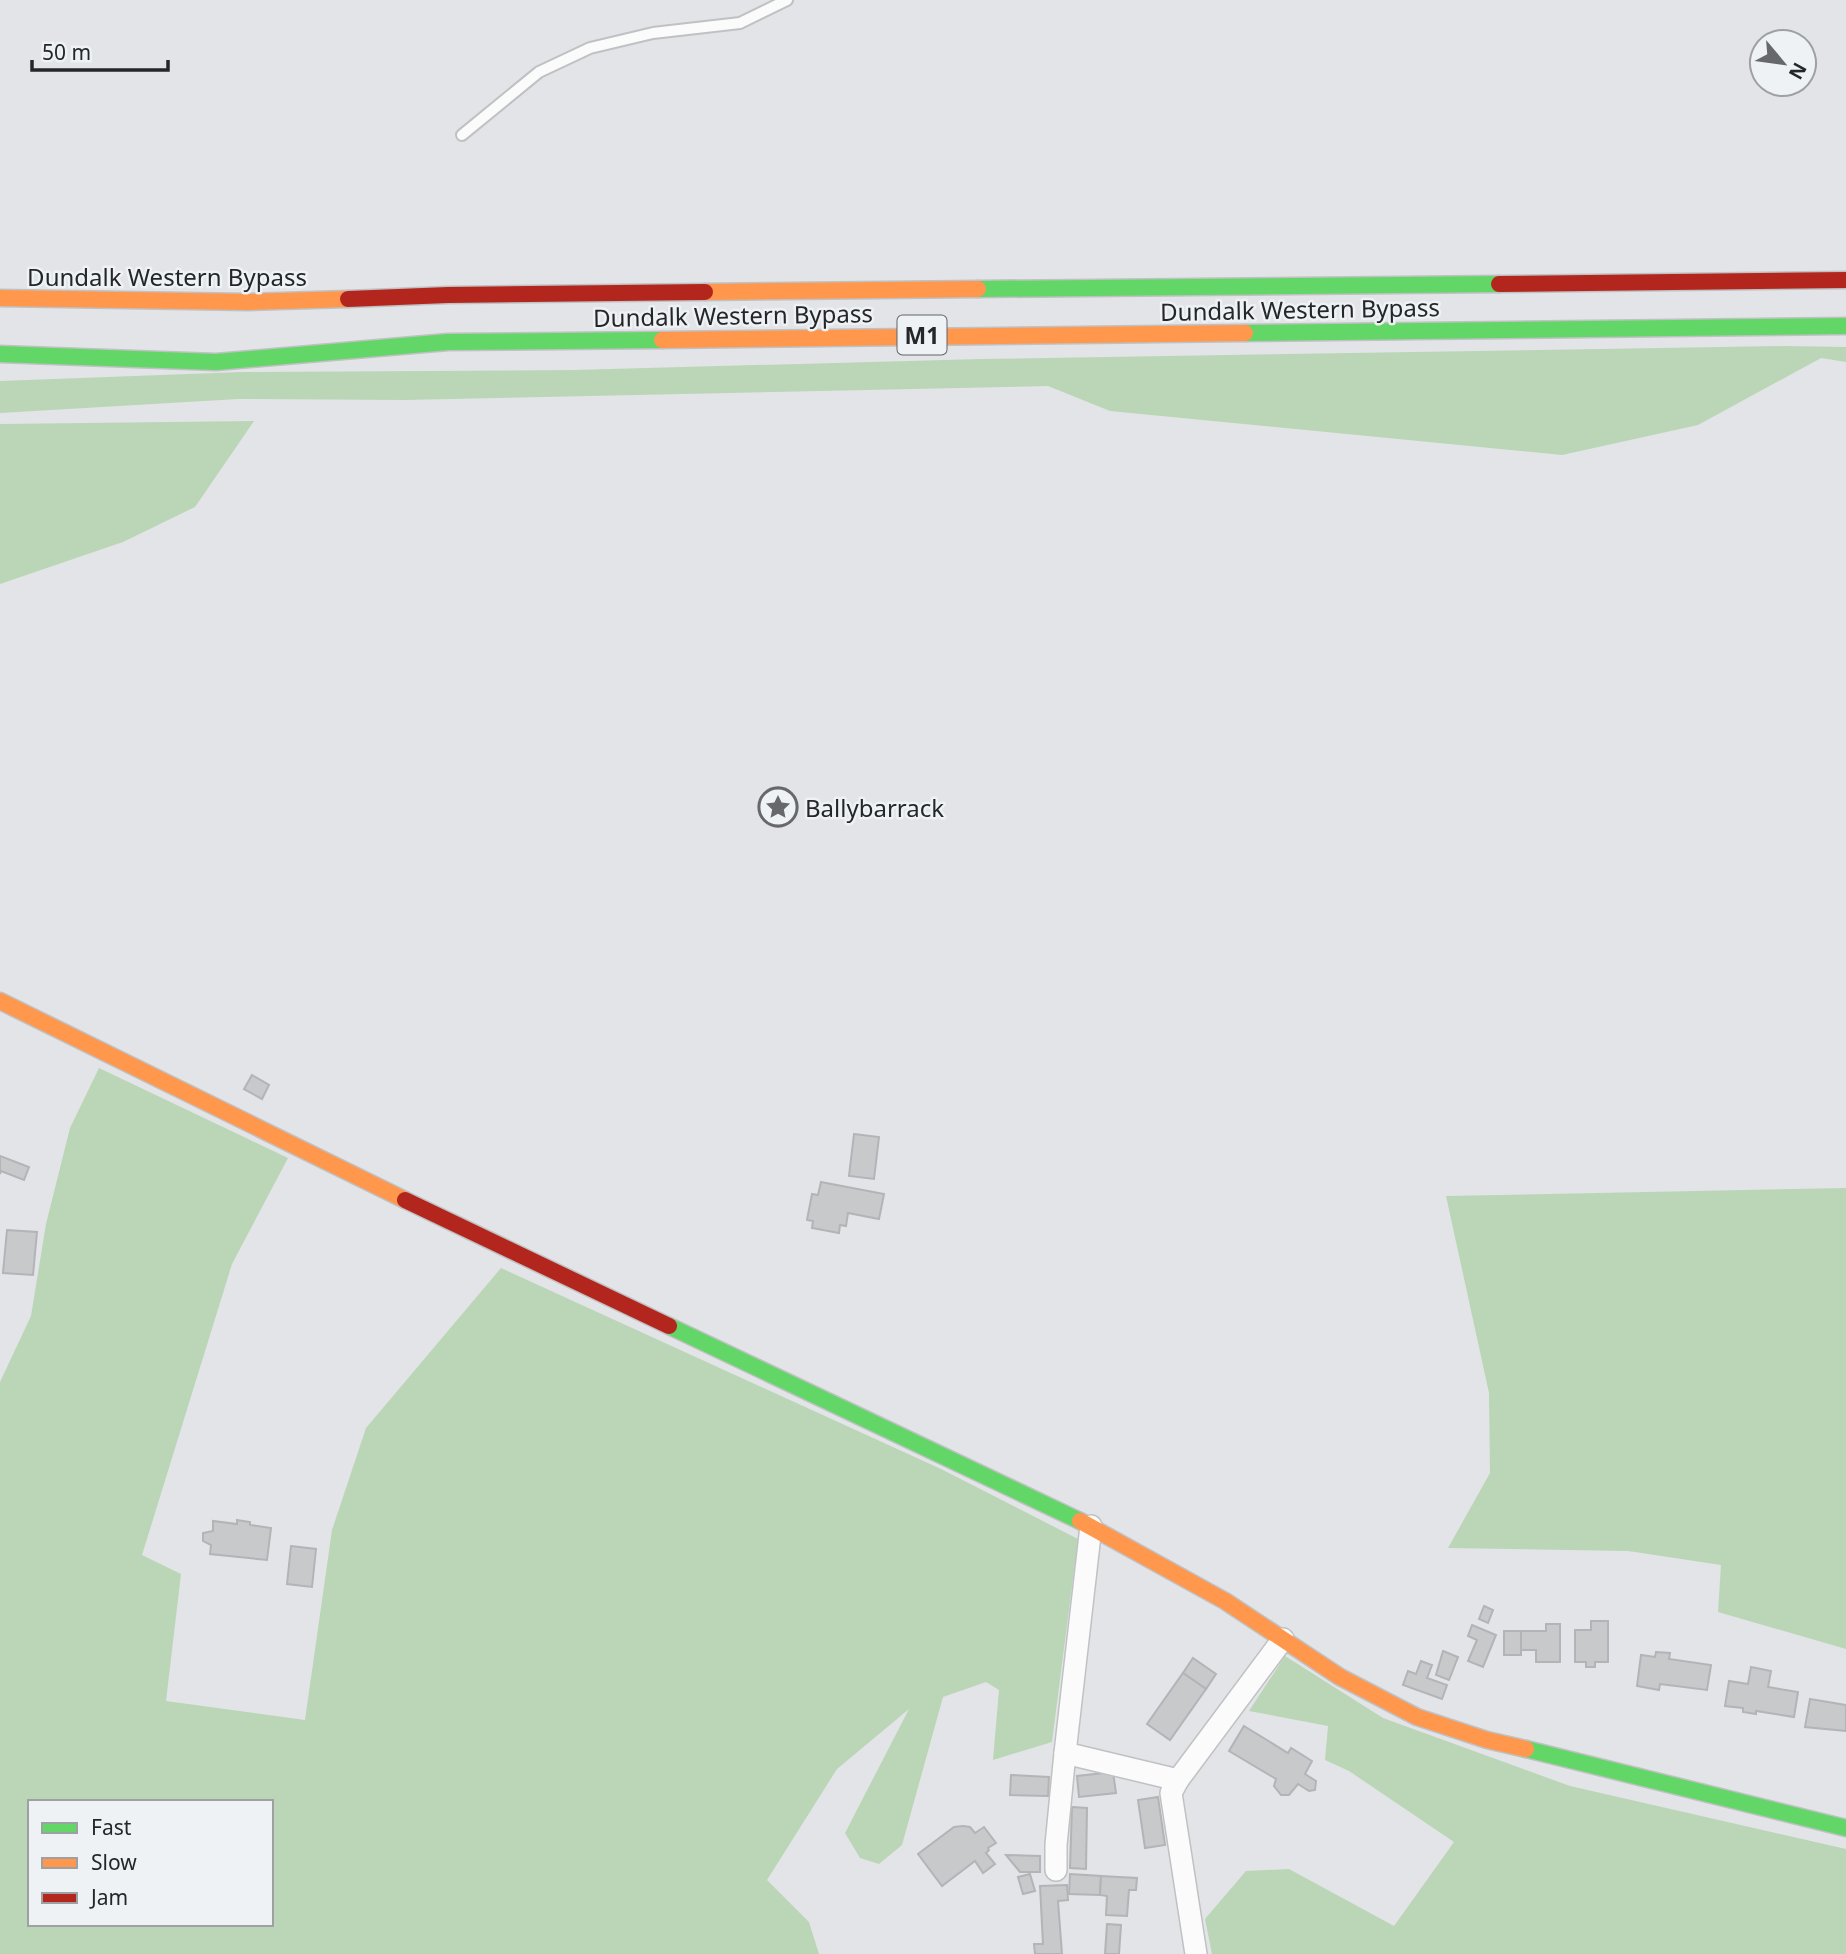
<svg xmlns="http://www.w3.org/2000/svg" width="1846" height="1954" viewBox="0 0 1846 1954" font-family="'Noto Sans',sans-serif">
	<rect width="100%" height="100%" fill="#e2e4e7"/>
	<!-- green -->
	<g fill="#bad6b7" fill-rule="evenodd">
		<polygon points="1786,346 1846,347 1846,362 1821,358 1698,425 1562,455 1110,411 1048,386 404,400 238,399 0,413 0,381 242,372 574,370 981,359"/>
		<polygon points="254,421 195,507 123,542 0,584 0,424"/>
		<path d="M99,1068L288,1158L232,1264L142,1555L181,1574L166,1701L305,1720L332,1530L366,1428L501,1268L941,1469L1078,1539L1052,1742L993,1760L999,1690L986,1682L943,1697L902,1845L879,1864L860,1858L845,1833L909,1709L837,1769L767,1880L809,1922L819,1954H0V1382L31,1316L46,1224L70,1128ZM30,1802H271V1924H30Z"/>
		<polygon points="1846,1188 1846,1649 1718,1612 1721,1565 1628,1551 1448,1548 1490,1473 1489,1393 1446,1196"/>
		<polygon points="1285,1656 1383,1718 1570,1786 1846,1849 1846,1954 1212,1954 1205,1919 1246,1871 1289,1869 1394,1926 1454,1842 1349,1771 1325,1760 1328,1726 1249,1711"/>
	</g>
	<!-- building -->
	<g fill="#c8c9cb" stroke="#b3b4b7" stroke-width="2">
		<polygon points="252,1075 269,1085 262,1099 244,1089"/>
		<polygon points="854,1134 879,1137 874,1179 849,1176"/>
		<polygon points="0,1156 29,1167 24,1180 1,1171 0,1174"/>
		<polygon points="821,1182 884,1194 879,1219 848,1213 846,1226 840,1225 839,1233 812,1228 813,1221 807,1220 812,1194 818,1195"/>
		<polygon points="7,1230 37,1232 33,1275 3,1273"/>
		<polygon points="237,1520 250,1522 250,1525 271,1528 267,1560 210,1554 211,1545 203,1541 203,1533 213,1531 213,1521 237,1524"/>
		<polygon points="291,1546 316,1549 312,1587 287,1584"/>
		<polygon points="1484,1606 1493,1610 1488,1623 1479,1619"/>
		<polygon points="1591,1621 1608,1621 1608,1662 1595,1662 1595,1667 1586,1667 1586,1662 1575,1662 1575,1630 1591,1630"/>
		<polygon points="1546,1624 1560,1624 1560,1662 1536,1662 1536,1650 1521,1650 1521,1631 1546,1631"/>
		<polygon points="1472,1625 1496,1635 1483,1667 1468,1661 1477,1640 1468,1636"/>
		<rect x="1504" y="1631" width="17" height="24"/>
		<polygon points="1443,1651 1458,1657 1449,1680 1436,1675"/>
		<polygon points="1656,1652 1670,1653 1669,1659 1711,1665 1707,1690 1660,1684 1659,1690 1637,1686 1641,1655 1655,1657"/>
		<polygon points="1193,1658 1216,1674 1206,1689 1183,1673"/>
		<polygon points="1421,1661 1432,1665 1427,1678 1447,1685 1442,1699 1403,1685 1408,1671 1416,1674"/>
		<polygon points="1751,1667 1771,1671 1768,1687 1798,1692 1794,1717 1756,1711 1756,1714 1743,1712 1743,1708 1725,1706 1729,1681 1748,1684"/>
		<polygon points="1183,1673 1206,1689 1170,1740 1147,1724"/>
		<polygon points="1810,1699 1846,1705 1846,1731 1805,1727"/>
		<polygon points="1244,1726 1288,1753 1291,1748 1312,1761 1305,1774 1316,1781 1315,1790 1309,1791 1298,1784 1289,1795 1281,1795 1274,1786 1276,1779 1229,1751"/>
		<polygon points="1113,1772 1116,1793 1079,1797 1077,1776"/>
		<polygon points="1011,1775 1049,1777 1048,1796 1010,1795"/>
		<polygon points="1158,1797 1165,1845 1145,1848 1138,1800"/>
		<polygon points="1072,1807 1087,1808 1086,1869 1070,1868"/>
		<polygon points="963,1826 970,1827 975,1833 984,1827 996,1843 988,1848 989,1850 986,1853 995,1864 983,1873 975,1861 942,1886 918,1854 954,1827"/>
		<polygon points="1006,1855 1040,1856 1040,1872 1020,1872"/>
		<polygon points="1030,1874 1035,1891 1023,1894 1018,1877"/>
		<polygon points="1070,1874 1101,1876 1100,1895 1069,1894"/>
		<polygon points="1101,1876 1137,1878 1136,1890 1129,1890 1127,1916 1106,1915 1107,1896 1100,1895"/>
		<polygon points="1067,1885 1068,1900 1058,1901 1062,1954 1035,1954 1034,1944 1043,1944 1040,1886"/>
		<polygon points="1107,1924 1121,1925 1119,1954 1105,1954"/>
	</g>
	<g fill="none" stroke-linecap="round" stroke-linejoin="round">
		<!-- lane casing -->
		<g stroke="#c0c1c3" stroke-width="14">
			<polyline id="lane" points="462,135 539,72 590,48 653,33 740,23 787,0"/>
		</g>
		<!-- street casing -->
		<g stroke="#c0c1c3" stroke-width="24">
			<g id="street">
				<polyline points="1065,1753 1091,1526"/>
				<polyline points="1056,1870 1056,1845 1065,1753 1178,1780"/>
				<polyline points="1196,1954 1171,1793 1178,1780 1283,1639"/>
			</g>
		</g>
		<!-- fast casing -->
		<g stroke="#c0c1c3" stroke-width="19">
			<g id="fast">
				<polyline points="978,289 1499,284"/>
				<polyline points="1245,333 1846,326"/>
				<polyline points="0,354 216,362 448,342 662,340"/>
				<polyline points="669,1326 1080,1521"/>
				<polyline points="1526,1749 1846,1828"/>
			</g>
		</g>
		<!-- slow casing -->
		<g stroke="#c0c1c3" stroke-width="19">
			<g id="slow">
				<polyline points="705,292 978,289"/>
				<polyline points="0,298 249,302 348,299"/>
				<polyline points="662,340 1245,333"/>
				<polyline points="0,1001 405,1200"/>
				<polyline points="1080,1521 1225,1601 1340,1677 1417,1717 1487,1740 1526,1749"/>
			</g>
		</g>
		<!-- jam casing -->
		<g stroke="#c0c1c3" stroke-width="19">
			<g id="jam">
				<polyline points="1499,284 1846,280"/>
				<polyline points="348,299 448,295 705,292"/>
				<polyline points="405,1200 669,1326"/>
			</g>
		</g>
		<!-- lane -->
		<use href="#lane" stroke="#fbfbfb" stroke-width="10"/>
		<!-- street -->
		<use href="#street" stroke="#fbfbfb" stroke-width="21"/>
		<!-- fast -->
		<use href="#fast" stroke="#63d668" stroke-width="16"/>
		<!-- slow -->
		<use href="#slow" stroke="#ff974d" stroke-width="16"/>
		<!-- jam -->
		<use href="#jam" stroke="#b3261e" stroke-width="16"/>
	</g>
	<!-- icons -->
	<defs>
		<g id="sight-ring" transform="scale(2.0125)"><circle r="9.5" fill="#eef2f5" stroke="#67686b" stroke-width="1.5"/><path d="M0-6L1.8-2.2L6-1.7L2.9 1.2L3.7 5.4L0 3.3L-3.7 5.4L-2.9 1.2L-6-1.7L-1.8-2.2Z" fill="#67686b"/></g>
	</defs>
	<g fill-rule="evenodd">
		<use href="#sight-ring" x="778" y="807"/>
	</g>
	<g text-anchor="middle" dominant-baseline="central" stroke-width="5" stroke-linejoin="round" paint-order="stroke">
		<!-- shield labels -->
		<rect fill="#eef2f5" stroke="#616366" stroke-width="2" x="897.5" y="315.5" width="49" height="39" rx="5"/>
		<g font-size="23" font-weight="bold" fill="#252628">
			<text x="922" y="335">M1</text>
		</g>
		<!-- street labels -->
		<g font-size="24" fill="#252628" stroke="#eef2f5">
			<text x="167" y="276">Dundalk Western Bypass</text>
			<text transform="translate(1300 309) rotate(-1)">Dundalk Western Bypass</text>
			<text transform="translate(733 315) rotate(-1)">Dundalk Western Bypass</text>
		</g>
		<!-- poi labels -->
		<g font-size="24" fill="#252628" stroke="#eef2f5" text-anchor="start">
			<text x="805" y="807">Ballybarrack</text>
		</g>
	</g>
	<!-- legend -->
	<rect x="28" y="1800" width="245" height="126" fill="#eef2f5" stroke="#9ea0a3" stroke-width="2"/>
	<rect x="42" y="1823" width="35" height="10" fill="#63d668" stroke="#9ea0a3" stroke-width="2"/>
	<text x="91" y="1835" font-size="21" fill="#252628">Fast</text>
	<rect x="42" y="1858" width="35" height="10" fill="#ff974d" stroke="#9ea0a3" stroke-width="2"/>
	<text x="91" y="1870" font-size="21" fill="#252628">Slow</text>
	<rect x="42" y="1893" width="35" height="10" fill="#b3261e" stroke="#9ea0a3" stroke-width="2"/>
	<text x="91" y="1905" font-size="21" fill="#252628">Jam</text>
	<!-- north arrow -->
	<g transform="translate(1783 63) rotate(119)"><circle r="33" fill="#eef2f5" stroke="#9ea0a3" stroke-width="2"/>
	<path d="M0-5L12 26L0 18L-12 26Z" fill="#67686b"/>
	<text y="-10" font-size="19" font-weight="bold" text-anchor="middle" fill="#252628">N</text>
	</g>
	<!-- scale -->
	<path d="M32 60v10h136v-10" fill="none" stroke="#252628" stroke-width="3.5"/>
	<text x="42" y="60" font-size="21" fill="#252628" stroke="#eef2f5" stroke-width="5" paint-order="stroke">50 m</text>
</svg>
